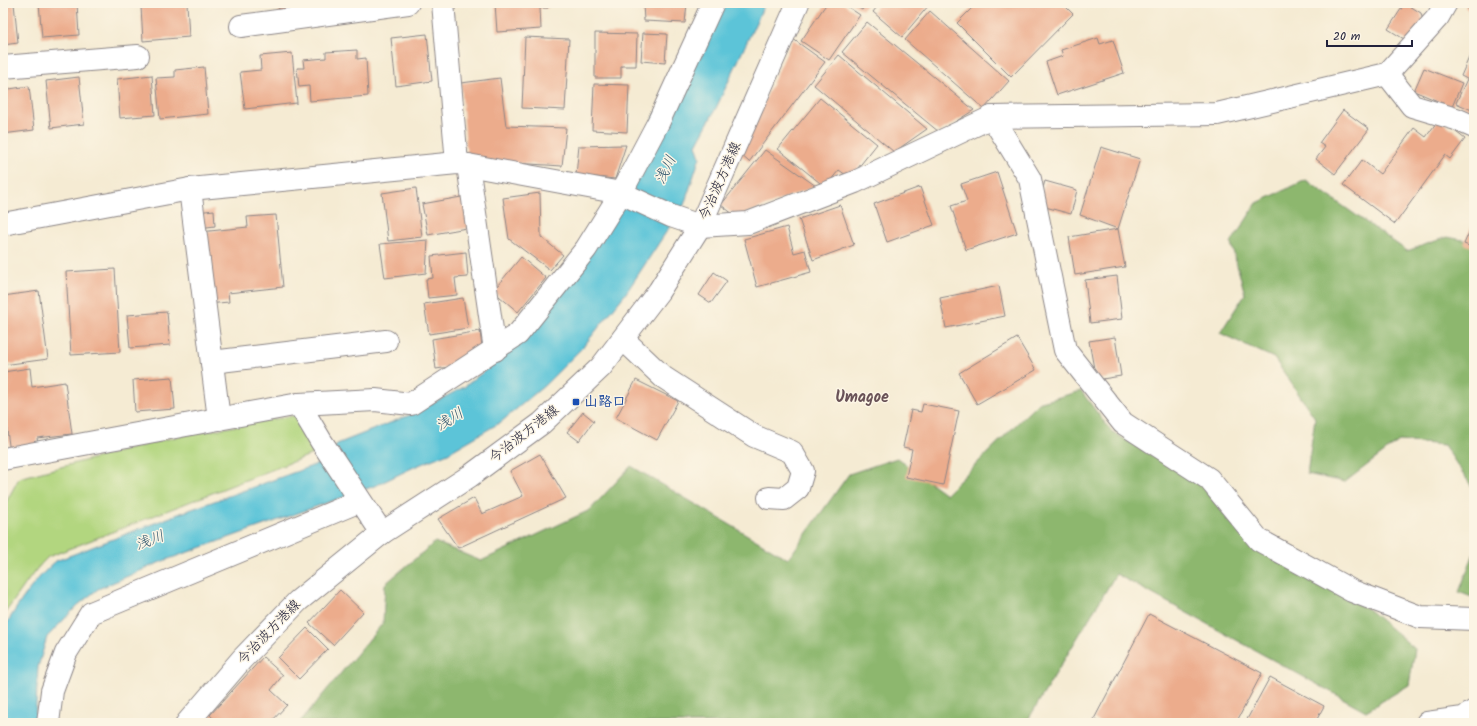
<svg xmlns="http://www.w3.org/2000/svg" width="1477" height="726" viewBox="0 0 1477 726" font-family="Kalam,'Klee One',sans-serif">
	<rect width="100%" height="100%" fill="#fcf5e5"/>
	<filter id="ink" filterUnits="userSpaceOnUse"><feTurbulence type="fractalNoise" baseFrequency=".025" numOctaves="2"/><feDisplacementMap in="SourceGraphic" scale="8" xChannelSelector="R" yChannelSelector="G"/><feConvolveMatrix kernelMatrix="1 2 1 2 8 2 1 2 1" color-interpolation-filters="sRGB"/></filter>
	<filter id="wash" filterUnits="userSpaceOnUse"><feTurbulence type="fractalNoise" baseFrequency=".012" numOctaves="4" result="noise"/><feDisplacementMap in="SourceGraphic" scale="16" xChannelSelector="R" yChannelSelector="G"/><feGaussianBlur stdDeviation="0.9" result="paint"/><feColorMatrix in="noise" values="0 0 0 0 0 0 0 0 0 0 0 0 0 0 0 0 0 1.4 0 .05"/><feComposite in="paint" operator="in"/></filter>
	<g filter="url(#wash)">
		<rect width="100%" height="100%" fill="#f5ebd3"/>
		<!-- green -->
		<path fill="#b2d67f" stroke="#6a7c5d" d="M297,415L315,453L48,557C31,573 19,595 4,614H3V508L19,478L175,437Z"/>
		<!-- forest -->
		<g fill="#8db76e" stroke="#586c54">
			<polygon points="1306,180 1407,251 1447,237 1474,242 1474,490 1444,445 1399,441 1345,482 1307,474 1315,418 1274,358 1220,333 1245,294 1231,243 1257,203"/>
			<polygon points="1081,391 1111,431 1202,486 1252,548 1369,610 1415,649 1409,685 1366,711 1116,574 1026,723 299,723 383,623 385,584 435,542 481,561 590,510 631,466 788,559 849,474 897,458 946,494 1038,403"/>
			<polygon points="1474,553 1474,598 1459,592"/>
		</g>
		<!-- water -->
		<path fill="#5cc4d8" stroke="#3f738a" d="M718,3H765L717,106L696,145L700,157L684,205L626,293L583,347L545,385L501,422L448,453L414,467L377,485L163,561L98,589L78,605L47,637L38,667L35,723H3V622L7,623C21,600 35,579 56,561L181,513L326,461L337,444L410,415L464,387L505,355L545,313Z"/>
		<g id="blocks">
			<!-- building -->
			<g fill="#ecac8c">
				<polygon points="3,3 14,3 18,43 3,45"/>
				<polygon points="39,3 77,3 79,35 42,38"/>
				<polygon points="187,3 189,37 143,41 141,7"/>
				<polygon points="278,3 305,3 307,13 280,17"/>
				<polygon points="495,3 547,3 548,8 540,8 541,29 497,32"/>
				<polygon points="643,3 687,3 685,23 644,21"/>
				<polygon points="827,3 842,3 860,15 829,60 801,41"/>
				<polygon points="851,3 867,3 862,10"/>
				<polygon points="880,3 927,3 929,5 902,37 873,12"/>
				<polygon points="977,3 1062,3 1073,14 1011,77 957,23"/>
				<polygon points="1405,3 1421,13 1424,25 1412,44 1388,29"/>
				<polygon points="1468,3 1474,3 1474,15 1465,7"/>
				<polygon points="930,11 1009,81 984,109 905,40"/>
				<polygon points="867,22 974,110 939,132 842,52"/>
				<polygon points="595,33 637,34 636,66 621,66 621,78 595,78"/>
				<polygon points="643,33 667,34 665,63 641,61"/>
				<polygon points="427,34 432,81 396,86 391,38"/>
				<polygon points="525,37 569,39 565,110 522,108"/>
				<polygon points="1098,38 1100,44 1113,40 1124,73 1057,95 1046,62 1063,56 1061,50"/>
				<polygon points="793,39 825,62 749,162 740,154"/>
				<polygon points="1474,46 1474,111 1456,103 1467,79 1461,76"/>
				<polygon points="357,50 357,59 366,58 368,96 310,101 309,86 299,87 297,68 304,68 303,60 326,58 326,52"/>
				<polygon points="292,53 297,103 245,109 240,72 261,70 260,56"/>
				<polygon points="839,55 927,129 894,152 814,85"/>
				<polygon points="204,67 208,114 160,119 156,78 175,77 175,70"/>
				<polygon points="1424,68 1462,83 1452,107 1414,91"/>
				<polygon points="152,75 155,115 120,118 117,79"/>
				<polygon points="79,77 84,124 51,128 46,81"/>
				<polygon points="500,78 506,126 566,128 562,166 467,160 461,83"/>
				<polygon points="594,84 629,85 627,132 592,130"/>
				<polygon points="29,86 34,130 3,134 3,90"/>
				<polygon points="820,98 877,144 850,178 839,170 825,187 778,149"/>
				<polygon points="1343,110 1369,129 1335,174 1316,159 1325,147 1319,143"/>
				<polygon points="1439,119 1465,139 1450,159 1445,155 1395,224 1343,185 1362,160 1380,174 1414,128 1426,137"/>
				<polygon points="626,145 615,179 576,175 579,146"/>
				<polygon points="1101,147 1140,159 1118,229 1125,267 1075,275 1069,237 1118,229 1080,215"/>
				<polygon points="765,150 816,186 737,217 721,205"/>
				<polygon points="997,172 1017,233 966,250 951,206 967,201 961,184"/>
				<polygon points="1045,181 1077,190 1071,214 1038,205"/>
				<polygon points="920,187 934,225 887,242 874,204"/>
				<polygon points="416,188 422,237 388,241 382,193"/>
				<polygon points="540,193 541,237 563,255 550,270 509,239 503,198"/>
				<polygon points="467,196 472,227 428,235 422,204"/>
				<polygon points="840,205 854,245 813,260 799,219"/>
				<polygon points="214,210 215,226 199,228 197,212"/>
				<polygon points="276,215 283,287 228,293 229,302 207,304 200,232 248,227 247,217"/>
				<polygon points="1474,221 1474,248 1464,244"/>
				<polygon points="787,227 794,253 805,250 811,272 757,287 744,239"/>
				<polygon points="428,240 426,273 385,278 380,244"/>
				<polygon points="466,252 468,277 455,278 457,295 428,298 426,279 433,278 431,256"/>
				<polygon points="521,257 546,278 518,312 493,291"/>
				<polygon points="115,269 120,352 71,355 66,272"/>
				<polygon points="714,272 727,281 711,303 699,295"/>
				<polygon points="1117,276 1122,319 1090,323 1085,280"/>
				<polygon points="999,286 1005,316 946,328 940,298"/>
				<polygon points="39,291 48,359 3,365 3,296"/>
				<polygon points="463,298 468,328 429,334 424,304"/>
				<polygon points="167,312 170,345 130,348 127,315"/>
				<polygon points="480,331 483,355 463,365 436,369 432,339"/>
				<polygon points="1115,337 1121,376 1096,380 1089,341"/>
				<polygon points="1017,338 1036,370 977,404 959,373"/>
				<polygon points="30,368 32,387 65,382 72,434 37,438 39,450 10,453 3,400 3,372"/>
				<polygon points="172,377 175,409 135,412 133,380"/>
				<polygon points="636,380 678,401 657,440 616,418"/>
				<polygon points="923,404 959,411 943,485 906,477 912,449 903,447 911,410 921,412"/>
				<polygon points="583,412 594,421 579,441 567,432"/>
				<polygon points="540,454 566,498 458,548 438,519 474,498 482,514 523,496 510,471"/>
				<polygon points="340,590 363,612 333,645 309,623"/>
				<polygon points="1149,614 1262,673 1236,723 1101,723 1094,719"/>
				<polygon points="307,628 328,649 299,679 278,658"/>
				<polygon points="263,657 283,675 271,690 287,705 270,723 218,723 210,715"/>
				<polygon points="1270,677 1324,706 1315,723 1245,723"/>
			</g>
		</g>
	</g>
	<g filter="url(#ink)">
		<use href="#blocks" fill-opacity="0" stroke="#8c8687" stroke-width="1"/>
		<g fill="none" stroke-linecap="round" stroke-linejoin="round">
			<!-- minor casing -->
			<g stroke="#8c8687" stroke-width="24">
				<g id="minor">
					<polyline points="443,3 457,163"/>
					<polyline points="241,26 408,3"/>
					<polyline points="3,67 138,56"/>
					<polyline points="1387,74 1412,106 1456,119 1474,127"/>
					<polyline points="992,117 1030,179 1065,350 1123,423 1209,479 1259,540 1352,591 1420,617 1474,619"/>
					<polyline points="468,165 495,350"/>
					<polyline points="190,189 219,419"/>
					<polyline points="3,224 190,189 457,163 621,193 671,216 700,226 748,223 855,182 992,117 1217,114 1387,74 1438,17 1446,3"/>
					<polyline points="623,339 663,377 754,436 792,452 803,471 798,488 784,499 769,498"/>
					<polyline points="212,362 386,341"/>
					<polyline points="299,404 375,400 411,404 518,334 586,249 621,193 659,121 713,3"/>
					<polyline points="3,459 299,404 321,441 382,533"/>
					<polyline points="48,723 52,691 66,653 91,613 360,501"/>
					<polyline points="1427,723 1463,718 1474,711"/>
				</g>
			</g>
			<!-- primary casing -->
			<g stroke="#8c8687" stroke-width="24">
				<polyline id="primary" points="187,723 242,659 298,601 382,533 470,476 542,423 601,367 659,291 700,226 798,3"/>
			</g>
			<!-- minor -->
			<use href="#minor" stroke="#fff" stroke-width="22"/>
			<!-- primary -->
			<use href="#primary" stroke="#fff" stroke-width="22"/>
		</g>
	</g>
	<!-- markers -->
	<rect fill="#1a4fb4" stroke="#fcf5e5" stroke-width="1.5" x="572" y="398" width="8" height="8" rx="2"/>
	<g text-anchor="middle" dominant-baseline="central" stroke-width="3" stroke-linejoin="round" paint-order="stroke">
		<!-- street labels -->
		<g font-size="14" fill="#22223b" stroke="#fcf5e5">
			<text transform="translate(720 181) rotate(-66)">今治波方港線</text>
			<text transform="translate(524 434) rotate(-38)">今治波方港線</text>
			<text transform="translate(269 632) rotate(-46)">今治波方港線</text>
		</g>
		<!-- transit labels -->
		<g font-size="14" font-weight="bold" fill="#164399" stroke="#fcf5e5" text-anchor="start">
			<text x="584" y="402">山路口</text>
		</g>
		<!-- water labels -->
		<g font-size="15" font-style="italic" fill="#365b72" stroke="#fcf5e5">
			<text transform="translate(666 170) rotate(-65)">浅川</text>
			<text transform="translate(450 420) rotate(-32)">浅川</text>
			<text transform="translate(150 541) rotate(-21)">浅川</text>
		</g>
		<!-- quarter labels -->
		<g font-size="16" font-weight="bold" fill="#695257" stroke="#fcf5e5">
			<text x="862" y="397">Umagoe</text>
		</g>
	</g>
	<!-- margin -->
	<rect width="1477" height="726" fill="none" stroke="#fcf5e5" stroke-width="16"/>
	<!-- scale -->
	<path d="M1327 40v6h85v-6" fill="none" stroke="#22223b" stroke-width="2"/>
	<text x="1333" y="40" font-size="12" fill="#22223b" stroke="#fcf5e5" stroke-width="3" paint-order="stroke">20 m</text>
</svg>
